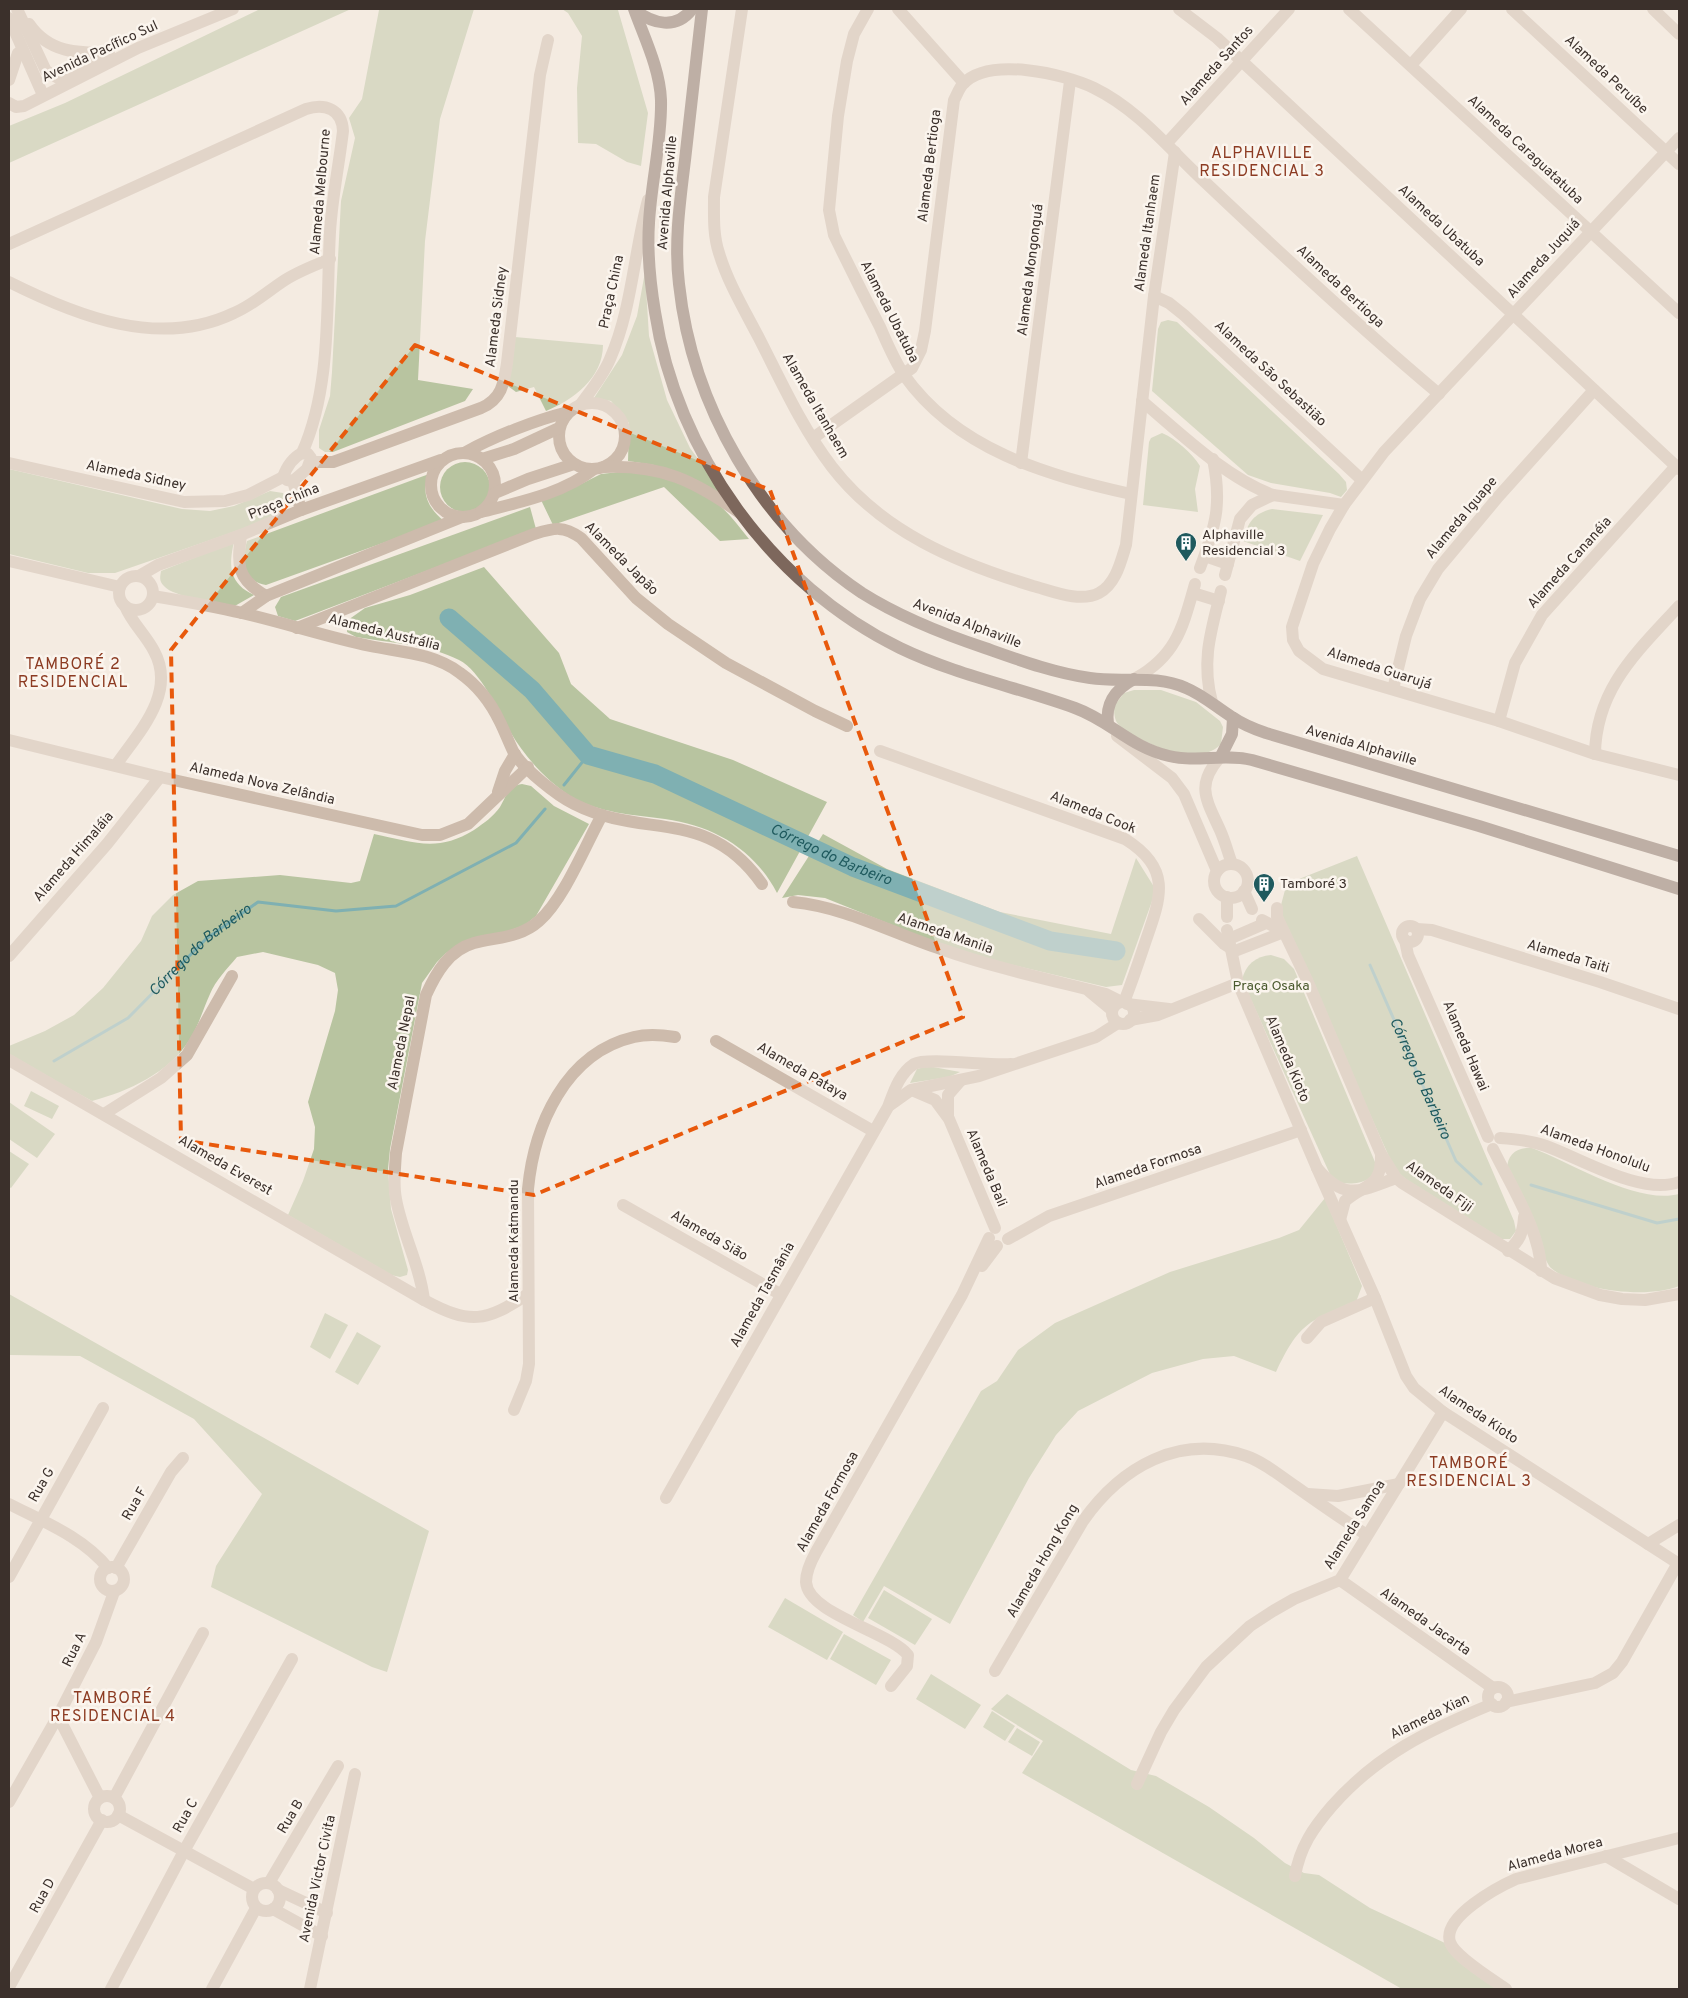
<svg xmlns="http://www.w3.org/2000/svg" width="1688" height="1998" viewBox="0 0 1688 1998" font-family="Overpass,sans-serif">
	<rect width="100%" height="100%" fill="#f4ebe1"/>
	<!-- green -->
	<g fill="#b8c4a0">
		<polygon points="260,9 351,9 9,163 9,126 65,103"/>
		<polygon points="383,9 474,9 440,119 425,241 418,380 473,389 465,401 333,452 325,452 319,448 319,430 330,396 332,372 341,201 355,138 349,118 362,99 379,10"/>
		<polygon points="562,9 618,10 648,113 641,166 627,162 596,144 578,143 577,88 582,36 568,13"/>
		<polygon points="645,272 649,336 667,400 690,448 727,499 654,465 628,461 629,423 611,401 594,398 622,355 637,316"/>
		<polygon points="1168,320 1177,322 1339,474 1346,482 1347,490 1341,497 1330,493 1271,483 1248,475 1152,391 1158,329 1161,322"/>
		<path d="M515,337L603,345C603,378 573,400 546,411L534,387L516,392L508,386Z"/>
		<path d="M1162,433C1176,439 1192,453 1200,466L1195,489L1198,512L1143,505L1149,442L1151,438Z"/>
		<circle cx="465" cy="487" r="25"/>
		<polygon points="9,469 182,509 210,511 234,506 270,491 283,493 287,500 286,508 257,524 115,573 88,573 9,554"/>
		<path d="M628,471C660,474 693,484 718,504C730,514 739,527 749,539L720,541L664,487L553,525L541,500L581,484L601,474Z"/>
		<path d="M429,474C420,493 429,509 444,521L266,585C243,582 242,559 247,541Z"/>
		<polygon points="530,507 536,529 295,621 278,616 275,607 281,597"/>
		<path d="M1272,509L1323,515L1300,561L1243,541C1247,523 1254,513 1272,509Z"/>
		<path d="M234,542C228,567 230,584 254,595L233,607C218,603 173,597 164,586C159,581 160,577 161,571Z"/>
		<path d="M484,567L559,653L571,684L610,719L733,760L827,802L777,893C754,849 714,826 665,819C634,815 598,813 570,796C547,781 525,757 511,733C499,713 481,671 459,660C428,644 390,643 356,637L347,632L348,620L365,608L410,595Z"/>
		<path d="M1134,690H1161L1196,702L1220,721L1223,727L1221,744C1200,766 1159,749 1137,737C1130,733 1120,729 1116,721C1114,716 1114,711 1114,706L1124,693Z"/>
		<path d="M522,784L531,786L554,806L589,824L536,916L525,925L446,953L437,962L422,983L390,1149L388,1169L391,1209L408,1270L407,1275L400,1277L391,1275L288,1215L303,1181L314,1149L315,1127L308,1102L335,1011L338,990L335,973L318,965L263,952L237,957C228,968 215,981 210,994C203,1009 199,1025 190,1039C169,1073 129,1091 92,1101L9,1056V1046L45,1031L74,1015L103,988L141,941L152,916L173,895L198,881L280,875L351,883L360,881L374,834C414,842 437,853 474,830C484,823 493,817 500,807C507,795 507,787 522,784Z"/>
		<polygon points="823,834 887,869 1000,912 1111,934 1136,858 1156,890 1122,985 1106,987 962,953 825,898 798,895 782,898"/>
		<polygon points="1357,856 1514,1221 1516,1231 1510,1239 1499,1239 1419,1190 1395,1170 1282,918 1281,905 1285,890 1300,890 1299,879"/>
		<path d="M1271,955L1284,959L1294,969L1375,1162C1378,1185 1349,1186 1333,1181L1242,980C1245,965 1256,956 1271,955Z"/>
		<polygon points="928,1066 960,1072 949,1077 910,1083 917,1069"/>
		<polygon points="31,1091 59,1106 52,1119 24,1106"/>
		<polygon points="9,1102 55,1134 37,1158 9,1139"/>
		<path d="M1532,1148C1572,1163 1638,1205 1679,1194V1286C1648,1299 1577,1291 1551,1268C1544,1261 1514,1185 1507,1170C1507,1154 1517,1147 1532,1148Z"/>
		<polygon points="9,1151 29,1164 11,1188 9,1187"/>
		<path d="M1325,1198L1362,1286L1356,1302C1307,1321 1299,1324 1276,1372L1234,1356L1203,1359L1152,1373L1078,1411L1056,1435L1029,1478L950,1624L884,1586L863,1622L853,1615L981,1391L997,1381L1018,1350L1055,1323L1170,1272L1279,1238L1299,1230Z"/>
		<polygon points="9,1294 429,1531 387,1672 372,1667 211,1587 216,1566 262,1494 194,1419 80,1356 9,1355"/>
		<polygon points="325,1313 348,1325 330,1359 310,1347"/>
		<polygon points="357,1332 381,1346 358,1385 335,1372"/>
		<polygon points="884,1590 932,1619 915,1645 868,1618"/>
		<polygon points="785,1598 843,1632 827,1660 768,1627"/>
		<polygon points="844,1634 891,1660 876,1685 830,1659"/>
		<polygon points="931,1674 981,1705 965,1729 916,1699"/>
		<polygon points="1007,1694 1131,1770 1156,1776 1209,1807 1254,1838 1285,1863 1304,1873 1319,1875 1370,1908 1445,1943 1496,1989 1402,1989 1022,1773 1043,1741 991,1709"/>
		<polygon points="992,1711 1015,1726 1005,1741 983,1727"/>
		<polygon points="1017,1728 1040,1742 1032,1756 1008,1742"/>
	</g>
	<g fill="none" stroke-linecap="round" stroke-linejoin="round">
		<!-- stream -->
		<g stroke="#7fb0b2" stroke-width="3">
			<polyline points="564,785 588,755"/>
			<path id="s1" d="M1370,965L1456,1161L1481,1184"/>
			<path id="s2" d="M54,1061L128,1018L206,939L258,902L336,911L396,906L516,843L545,809"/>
			<polyline points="1531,1185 1657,1223 1679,1219"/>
		</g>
		<!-- river -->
		<path stroke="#7fb0b2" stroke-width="19" id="s3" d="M449,618L532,690L588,755L655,774L853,867L1050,941L1116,951"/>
		<!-- minor -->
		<g stroke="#cdbbac" stroke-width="12">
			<polyline points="17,9 46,71 60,79 74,75"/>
			<path d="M742,9L714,197C714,216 713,235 719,253C728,283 745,311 759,338C781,381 802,428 832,467C882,532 957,563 1033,586C1052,591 1080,603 1099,593C1116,584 1121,561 1126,545L1154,296L1175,152"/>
			<path d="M868,9L854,34L847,61L838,116L829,210L834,235C849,266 864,296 880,327C887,343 894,360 904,375C957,450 1046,475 1131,494"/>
			<polyline points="898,9 964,83"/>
			<polyline points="1179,9 1217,38 1679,469"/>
			<polyline points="1349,9 1679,313"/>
			<polyline points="1512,9 1679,164"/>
			<polyline points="1653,9 1679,34"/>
			<polyline points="9,18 43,95"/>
			<path d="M29,24C49,53 77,53 109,53"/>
			<polyline points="1411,65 1461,9"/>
			<polyline points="63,73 103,59"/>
			<polyline points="9,80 18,53"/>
			<polyline points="9,103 16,107 24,106 138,48 233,9"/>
			<polyline points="1679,138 1384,452 1344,505 1330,529 1313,564 1292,627 1293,640 1299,651 1323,669 1499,721 1595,754 1679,775"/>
			<polyline points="1167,143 1289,9"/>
			<path d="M9,244L306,109C325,103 342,109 343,131C339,165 332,198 330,232C326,305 332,386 302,453"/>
			<path d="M9,282C77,316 159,349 234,313C253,305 268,291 285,280C299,271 315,265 330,259"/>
			<polyline points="1154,296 1169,303 1184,315 1362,480"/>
			<path d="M1142,401C1180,433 1226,478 1273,495L1344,505"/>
			<circle cx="592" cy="436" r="33"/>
			<path d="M581,404C591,390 603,376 610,359C632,309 634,252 648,200"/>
			<path d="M813,438L912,368L921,350L925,331L954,100C957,95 959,88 963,84C989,56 1065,74 1094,88C1139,110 1170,150 1206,183C1282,255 1359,327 1439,394"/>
			<path d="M466,452C495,436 536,420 568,412"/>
			<circle cx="463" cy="485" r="32"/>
			<path d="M302,453L308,454L311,458L307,469L293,481L287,480L283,477C287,466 292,458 302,453Z"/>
			<polyline points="482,459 514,449 559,428"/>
			<path d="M311,462H333L347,457L481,408C502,399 504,383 507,363L540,75L548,40"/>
			<polyline points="9,463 184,502 225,501 248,495 283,477"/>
			<polyline points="1021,463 1070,81"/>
			<path d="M604,467C662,465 693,480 740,513"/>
			<polyline points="293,481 301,510"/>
			<polyline points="495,493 528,479 574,464"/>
			<path d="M481,512C519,502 562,494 594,469"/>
			<path d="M241,535C237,566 237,579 266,596"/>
			<polyline points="1205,556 1228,564"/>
			<polyline points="9,561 120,587"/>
			<path d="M1200,568C1216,525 1222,504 1213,459"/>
			<polyline points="1225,575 1240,519 1252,505 1273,495"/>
			<polyline points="139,576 158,565 241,535 301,510 441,460"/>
			<circle cx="136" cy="593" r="17"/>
			<polyline points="1193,593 1219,601"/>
			<path d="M153,596C183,601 213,606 242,613C285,623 327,637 370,646C400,652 434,653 460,673C477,685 491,703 500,722C505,732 509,743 514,753C525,770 556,795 574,804C645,840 707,806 762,884"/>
			<polyline points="242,613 266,596 462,517"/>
			<path d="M297,628L534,534C554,528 563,525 581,538L636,598L668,624L726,663L815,711L847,726"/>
			<path d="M1136,678C1177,655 1183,626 1195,584"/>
			<polyline points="1393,689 1406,636 1420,599 1438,569 1498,497 1594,390"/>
			<path d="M1212,702C1201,661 1211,631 1221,591"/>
			<polyline points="1499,721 1515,663 1542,615 1676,466"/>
			<polyline points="1117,736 1172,778 1184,794 1217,871"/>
			<polyline points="9,740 160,777 422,835 440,835 468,824 528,767"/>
			<path d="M880,751L1125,839C1171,868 1162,895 1146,940C1139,961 1132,982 1124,1002"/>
			<path d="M1595,754C1596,688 1638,651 1679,606"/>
			<path d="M1221,756C1195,785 1206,799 1220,830C1225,841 1228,853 1232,864"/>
			<path d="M116,765C139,732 177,693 154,651C145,634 132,623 125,606"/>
			<polyline points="498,792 505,771 515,754"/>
			<circle cx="1231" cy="881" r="17"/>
			<polyline points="1244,891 1252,909"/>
			<path d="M793,902C845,907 892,933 941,949C995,968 1051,980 1106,994L1122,1002"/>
			<polyline points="1227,917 1227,897"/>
			<polyline points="1199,919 1224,944 1235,951 1284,932 1277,917 1277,908"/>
			<polyline points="1262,920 1284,932 1307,980 1381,1154 1396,1178 1402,1183 1554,1278 1600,1295 1622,1299 1645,1300 1679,1294"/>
			<circle cx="1410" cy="934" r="8"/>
			<polyline points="1417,929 1432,930 1600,982 1679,1009"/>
			<path d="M1227,930L1238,983L1317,1168C1345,1202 1360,1191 1396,1178"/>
			<polyline points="1229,939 1266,923"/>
			<polyline points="1405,940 1408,955 1488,1137"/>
			<polyline points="9,956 107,844 160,777"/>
			<polyline points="1089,991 1112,1010"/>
			<circle cx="1123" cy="1013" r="11"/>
			<polyline points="1127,1004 1169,1009"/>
			<polyline points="1130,1020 1158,1015 1238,983"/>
			<polyline points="716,1041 873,1131"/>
			<path d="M9,1060L424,1300C470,1325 486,1322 528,1294"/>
			<polyline points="914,1091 935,1100 949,1119 995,1228"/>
			<polyline points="890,1105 911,1090 979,1076 1096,1037 1118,1023"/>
			<polyline points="104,1114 161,1078 187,1055 232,976"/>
			<polyline points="948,1117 948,1095 961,1080"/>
			<path d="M1500,1138C1516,1139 1532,1141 1546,1146C1582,1159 1642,1196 1679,1182"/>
			<path d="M1493,1149C1510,1184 1541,1232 1541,1271"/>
			<polyline points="1317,1168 1375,1298 1406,1376 1414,1388 1443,1412 1679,1564"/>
			<polyline points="623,1205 780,1294"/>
			<path d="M1340,1220L1345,1201C1365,1183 1382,1189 1381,1154"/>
			<polyline points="1008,1239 1049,1216 1301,1130"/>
			<path d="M1508,1251C1520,1240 1523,1233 1524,1217"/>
			<polyline points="982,1266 997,1246"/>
			<path d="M424,1300C420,1265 402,1233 396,1199C393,1184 395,1168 396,1153L426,995C436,973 449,950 474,943C497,937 520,938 539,921C564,899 585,846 602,815"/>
			<polyline points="1307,1338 1321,1322 1375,1298"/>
			<path d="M514,1410L526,1381L529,1364L528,1189C534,1126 565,1053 634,1037C647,1034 662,1035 675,1037"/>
			<polyline points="1308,1494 1338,1496 1399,1484"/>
			<path d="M666,1498L888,1107C894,1091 899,1074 914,1064C927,1057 990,1066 1011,1064"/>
			<path d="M9,1504C44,1522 83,1537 108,1568"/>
			<polyline points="1648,1544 1679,1525"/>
			<circle cx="112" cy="1579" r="12"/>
			<polyline points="116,1568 171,1472 183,1458"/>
			<polyline points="9,1577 103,1408"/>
			<polyline points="1340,1580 1493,1688"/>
			<path d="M995,1671L1083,1521C1121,1467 1179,1433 1246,1456C1264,1462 1280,1476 1295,1486C1319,1503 1343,1520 1367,1535"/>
			<path d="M891,1686L907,1666L908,1655C888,1631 808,1614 806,1582C806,1572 811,1561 816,1552L962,1295L989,1238"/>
			<circle cx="1498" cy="1697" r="10"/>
			<polyline points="1506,1702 1595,1683 1613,1673 1622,1662 1678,1563"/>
			<polyline points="1137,1784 1161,1732 1174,1710 1206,1667 1250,1626 1273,1611 1294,1599 1340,1580 1443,1412"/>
			<circle cx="107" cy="1809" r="13"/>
			<polyline points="100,1798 58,1716 96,1642 114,1592"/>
			<polyline points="114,1798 203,1633"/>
			<polyline points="9,1802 58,1716"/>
			<polyline points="118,1815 254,1889"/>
			<polyline points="1606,1856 1679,1899"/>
			<path d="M1295,1876C1300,1847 1313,1828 1332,1806C1378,1754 1429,1730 1492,1704"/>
			<circle cx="266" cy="1897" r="14"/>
			<polyline points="269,1883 338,1766"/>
			<polyline points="278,1890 327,1913"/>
			<polyline points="273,1909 322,1936"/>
			<polyline points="9,1987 102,1820"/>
			<polyline points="111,1989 184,1851 292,1659"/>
			<polyline points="212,1989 256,1908"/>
			<polyline points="310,1989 355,1774"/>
			<path d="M1506,1989C1493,1980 1454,1956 1450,1942C1442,1917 1498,1887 1516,1879L1679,1838"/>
		</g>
		<!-- major -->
		<g stroke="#7d675c" stroke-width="12">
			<path d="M634,9C644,37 660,69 661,100C662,141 651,182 649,223C647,253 650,282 655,312C676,452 772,586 900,648C956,675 1017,687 1075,708C1111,721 1130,747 1169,756C1197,763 1224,753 1252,760L1479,826L1679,889"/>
			<path d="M702,9C696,59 691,110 685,160C680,201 674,243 679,284C692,405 760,525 862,593C900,617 943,634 985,648C1019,660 1054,673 1090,678C1123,683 1155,674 1186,688C1203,695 1216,707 1232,717C1242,724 1254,729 1266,733L1679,856"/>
			<path d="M635,10C653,24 676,30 692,9"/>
			<path d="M1108,724C1105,702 1116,689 1134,679"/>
			<polyline points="1221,756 1232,734 1233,718"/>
		</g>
	</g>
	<!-- marked area -->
	<path d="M0 0H1688V1998H0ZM415,345L770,490L963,1017L534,1195L181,1140L171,650Z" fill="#f4ebe1" fill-opacity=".55" fill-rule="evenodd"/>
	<path fill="none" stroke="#e8590c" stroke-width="4" stroke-dasharray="10 6" stroke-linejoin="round" d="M415,345L770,490L963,1017L534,1195L181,1140L171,650Z"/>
	<!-- icons -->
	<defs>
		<g id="building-pin" transform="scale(1.125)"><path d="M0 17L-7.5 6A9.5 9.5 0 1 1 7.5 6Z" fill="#1f5a5e" stroke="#fbf5ee"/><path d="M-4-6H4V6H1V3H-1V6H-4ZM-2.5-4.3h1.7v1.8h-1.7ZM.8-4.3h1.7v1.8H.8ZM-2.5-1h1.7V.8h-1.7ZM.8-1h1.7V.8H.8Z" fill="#fff"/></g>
	</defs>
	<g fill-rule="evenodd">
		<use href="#building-pin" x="1186" y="543"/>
		<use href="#building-pin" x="1264" y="884"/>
	</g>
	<g text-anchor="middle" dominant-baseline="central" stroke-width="5" stroke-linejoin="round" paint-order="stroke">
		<!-- street labels -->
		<g font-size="14" fill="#3b302b" stroke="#fbf5ee">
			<text transform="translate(100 52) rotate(-25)">Avenida Pacífico Sul</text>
			<text transform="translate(1217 66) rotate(-48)">Alameda Santos</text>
			<text transform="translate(1606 75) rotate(43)">Alameda Peruíbe</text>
			<text transform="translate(1525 150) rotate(43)">Alameda Caraguatatuba</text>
			<text transform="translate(930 166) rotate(-83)">Alameda Bertioga</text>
			<text transform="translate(321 192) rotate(-85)">Alameda Melbourne</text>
			<text transform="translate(668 193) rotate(-85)">Avenida Alphaville</text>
			<text transform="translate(1441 226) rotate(43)">Alameda Ubatuba</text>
			<text transform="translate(1148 233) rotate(-82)">Alameda Itanhaem</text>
			<text transform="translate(1544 259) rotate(-48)">Alameda Juquiá</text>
			<text transform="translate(1031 270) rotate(-83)">Alameda Mongonguá</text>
			<text transform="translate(1340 287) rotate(43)">Alameda Bertioga</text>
			<text transform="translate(612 292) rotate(-78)">Praça China</text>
			<text transform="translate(889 312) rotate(63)">Alameda Ubatuba</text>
			<text transform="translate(497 317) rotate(-83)">Alameda Sidney</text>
			<text transform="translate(1270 374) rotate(43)">Alameda São Sebastião</text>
			<text transform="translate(815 406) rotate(60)">Alameda Itanhaem</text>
			<text transform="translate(136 476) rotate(12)">Alameda Sidney</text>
			<text transform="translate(284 502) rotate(-22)">Praça China</text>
			<text transform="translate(1462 518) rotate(-50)">Alameda Iguape</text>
			<text transform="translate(621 559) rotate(45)">Alameda Japão</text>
			<text transform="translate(1570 563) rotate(-48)">Alameda Cananéia</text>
			<text transform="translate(967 624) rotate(21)">Avenida Alphaville</text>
			<text transform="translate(384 633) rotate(14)">Alameda Austrália</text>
			<text transform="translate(1379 669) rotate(18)">Alameda Guarujá</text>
			<text transform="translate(1361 746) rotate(16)">Avenida Alphaville</text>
			<text transform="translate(262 784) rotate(13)">Alameda Nova Zelândia</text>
			<text transform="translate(1093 813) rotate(22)">Alameda Cook</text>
			<text transform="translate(74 857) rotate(-49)">Alameda Himaláia</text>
			<text transform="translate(945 934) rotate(19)">Alameda Manila</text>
			<text transform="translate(1568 957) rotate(17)">Alameda Taiti</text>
			<text transform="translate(402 1043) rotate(-79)">Alameda Nepal</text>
			<text transform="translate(1465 1046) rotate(67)">Alameda Hawai</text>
			<text transform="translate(1287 1059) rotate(67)">Alameda Kioto</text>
			<text transform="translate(802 1072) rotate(30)">Alameda Pataya</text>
			<text transform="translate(1595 1149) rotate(20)">Alameda Honolulu</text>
			<text transform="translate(225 1166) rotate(30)">Alameda Everest</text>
			<text transform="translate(1148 1167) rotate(-19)">Alameda Formosa</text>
			<text transform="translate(986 1168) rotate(67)">Alameda Bali</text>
			<text transform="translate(1439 1187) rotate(35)">Alameda Fiji</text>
			<text transform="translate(709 1236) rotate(30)">Alameda Sião</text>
			<text transform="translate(514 1241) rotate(-90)">Alameda Katmandu</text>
			<text transform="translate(763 1295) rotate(-61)">Alameda Tasmânia</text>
			<text transform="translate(1478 1415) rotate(34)">Alameda Kioto</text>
			<text transform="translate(42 1485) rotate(-60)">Rua G</text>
			<text transform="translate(828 1502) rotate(-61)">Alameda Formosa</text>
			<text transform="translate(135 1504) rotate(-60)">Rua F</text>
			<text transform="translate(1355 1525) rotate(-58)">Alameda Samoa</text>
			<text transform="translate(1043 1561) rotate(-60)">Alameda Hong Kong</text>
			<text transform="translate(1425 1622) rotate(35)">Alameda Jacarta</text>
			<text transform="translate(75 1650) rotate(-64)">Rua A</text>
			<text transform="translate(1430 1717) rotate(-26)">Alameda Xian</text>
			<text transform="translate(186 1816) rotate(-61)">Rua C</text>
			<text transform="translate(291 1817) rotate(-59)">Rua B</text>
			<text transform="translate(1555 1855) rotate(-15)">Alameda Morea</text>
			<text transform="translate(318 1879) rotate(-78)">Avenida Victor Civita</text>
			<text transform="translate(43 1896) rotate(-61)">Rua D</text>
		</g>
		<!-- poi labels -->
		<g font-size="14" fill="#3b302b" stroke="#fbf5ee" text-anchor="start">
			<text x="1202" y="535">Alphaville<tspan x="1202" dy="16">Residencial 3</tspan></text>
			<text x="1280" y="884">Tamboré 3</text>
		</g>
		<!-- park labels -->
		<g font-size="14" fill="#4a5a2e" stroke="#fbf5ee">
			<text x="1271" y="986">Praça Osaka</text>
		</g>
		<!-- water labels -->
		<g font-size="15" font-style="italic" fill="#1f5a5e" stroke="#fbf5ee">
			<text stroke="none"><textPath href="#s3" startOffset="459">Córrego do Barbeiro</textPath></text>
			<text stroke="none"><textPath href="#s2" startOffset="185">Córrego do Barbeiro</textPath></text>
			<text stroke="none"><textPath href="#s1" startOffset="124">Córrego do Barbeiro</textPath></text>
		</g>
		<!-- quarter labels -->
		<g font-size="16" letter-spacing="1" fill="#8c3b22" stroke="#fbf5ee">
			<text x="1262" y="154">ALPHAVILLE<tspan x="1262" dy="18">RESIDENCIAL 3</tspan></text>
			<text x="73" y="665">TAMBORÉ 2<tspan x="73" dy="18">RESIDENCIAL</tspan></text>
			<text x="1469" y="1464">TAMBORÉ<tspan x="1469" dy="18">RESIDENCIAL 3</tspan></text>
			<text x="113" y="1699">TAMBORÉ<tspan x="113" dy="18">RESIDENCIAL 4</tspan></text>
		</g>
	</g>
	<!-- border -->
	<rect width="1688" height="1998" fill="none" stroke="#3b302b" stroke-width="20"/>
</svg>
